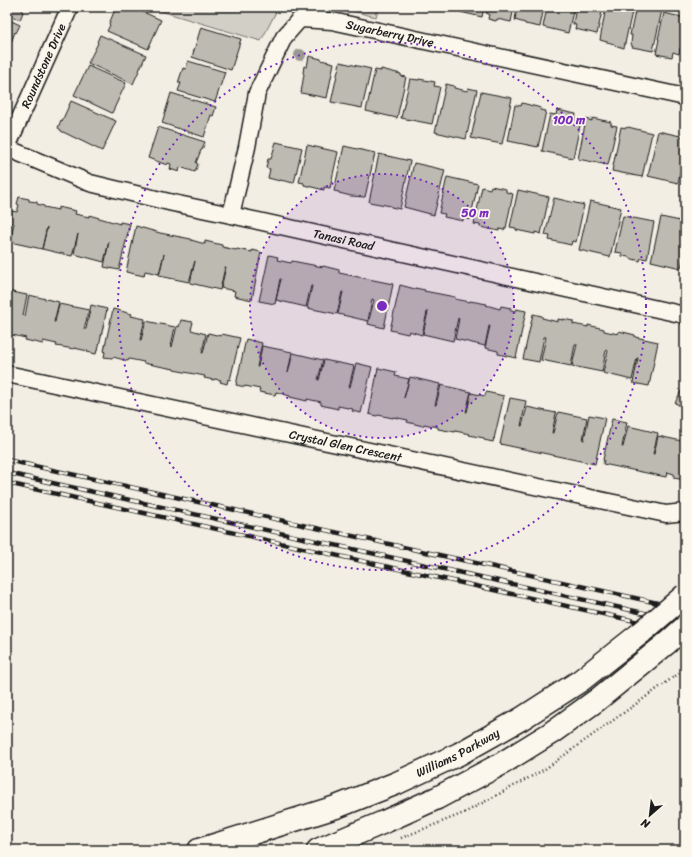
<svg xmlns="http://www.w3.org/2000/svg" width="692" height="857" viewBox="0 0 692 857" font-family="Sriracha,sans-serif">
	<rect width="100%" height="100%" fill="#f2eee4"/>
	<filter id="ink" filterUnits="userSpaceOnUse"><feTurbulence type="fractalNoise" baseFrequency=".025" numOctaves="2"/><feDisplacementMap in="SourceGraphic" scale="8" xChannelSelector="R" yChannelSelector="G"/><feConvolveMatrix kernelMatrix="1 2 1 2 8 2 1 2 1" color-interpolation-filters="sRGB"/></filter>
	<g filter="url(#ink)">
		<!-- green -->
		<g fill="#d2cfc6" stroke="#777671">
			<polygon points="147,7 282,7 278,8 261,41"/>
			<polygon points="335,7 379,7 376,17"/>
		</g>
		<!-- building -->
		<g fill="#bdbab1" stroke="#1c1c1c">
			<polygon points="7,7 24,7 22,11 23,12 20,20 7,14"/>
			<polygon points="116,7 132,7 161,20 148,49 107,31 110,25 109,24"/>
			<polygon points="460,7 484,7 482,17 460,12 461,7"/>
			<polygon points="487,7 514,7 511,22 497,19 496,21 488,19 489,14 486,13"/>
			<polygon points="517,7 544,7 540,27 525,24 525,23 515,20"/>
			<polygon points="547,7 574,7 568,33 543,27"/>
			<polygon points="576,7 603,7 597,34 575,29 576,25 573,24"/>
			<polygon points="606,7 633,7 624,48 614,45 614,44 600,40"/>
			<polygon points="636,7 651,7 662,10 653,51 632,47 632,45 631,44 632,35 630,35"/>
			<polygon points="664,13 685,18 685,39 683,49 680,48 679,54 673,52 672,57 656,54 659,39 658,39"/>
			<polygon points="7,19 20,25 16,33 15,32 7,53"/>
			<polygon points="201,27 241,39 231,70 192,57"/>
			<polygon points="100,35 146,55 133,84 88,63 98,43 97,42"/>
			<polygon points="309,56 321,59 321,60 334,63 327,98 301,93 304,74 303,73 304,66 307,67"/>
			<polygon points="188,61 225,72 215,102 178,91 181,83 178,83 183,68 186,69"/>
			<polygon points="340,62 371,69 362,108 331,102"/>
			<polygon points="88,66 126,83 112,113 74,95"/>
			<polygon points="381,69 401,74 401,76 406,77 397,118 366,111 375,70 381,71"/>
			<polygon points="410,79 419,80 419,79 435,82 434,86 440,87 432,124 401,118"/>
			<polygon points="446,84 454,86 454,88 467,91 468,88 477,90 466,139 435,132"/>
			<polygon points="481,92 512,98 502,144 471,138"/>
			<polygon points="171,93 216,107 213,116 211,115 204,137 162,123"/>
			<polygon points="71,101 116,121 102,151 61,131 61,130 58,128 61,120 62,121"/>
			<polygon points="522,103 541,108 540,110 546,111 538,147 508,141 515,105 521,106"/>
			<polygon points="557,110 576,114 575,120 581,121 573,158 542,151 550,114 556,115"/>
			<polygon points="592,118 611,122 611,125 617,126 608,165 578,159 586,119 592,121"/>
			<polygon points="158,127 205,142 202,150 201,150 196,163 198,164 195,172 180,167 179,172 170,169 171,164 168,163 167,165 148,158"/>
			<polygon points="621,127 627,128 628,127 652,133 642,177 612,171"/>
			<polygon points="658,131 685,137 685,150 678,183 648,176"/>
			<polygon points="276,142 302,148 294,183 280,180 280,181 268,178 270,169 266,168 268,159 271,159"/>
			<polygon points="307,145 338,152 330,188 324,187 324,190 304,185 304,183 299,182"/>
			<polygon points="344,146 375,153 365,197 351,196 339,193 339,192 334,191"/>
			<polygon points="379,154 410,161 400,209 391,207 391,206 369,202"/>
			<polygon points="414,163 445,170 434,215 404,207"/>
			<polygon points="447,177 478,184 470,220 463,218 463,221 444,217 445,214 439,213"/>
			<polygon points="491,186 506,189 506,192 513,194 506,228 505,228 504,230 499,229 499,231 480,227 480,225 474,224 482,187 490,189"/>
			<polygon points="518,190 549,197 541,234 535,232 535,234 516,230 516,228 510,227"/>
			<polygon points="19,197 29,199 29,201 37,202 37,204 44,206 44,207 58,210 58,207 76,211 75,214 89,217 89,215 120,224 120,222 130,224 119,270 104,267 109,241 104,262 74,254 78,234 72,256 42,249 47,227 42,249 10,242 14,223 9,222 12,211 17,212 19,205 17,204"/>
			<polygon points="554,198 584,205 576,242 572,241 571,245 549,240 550,236 545,235"/>
			<polygon points="590,201 621,208 610,257 579,250"/>
			<polygon points="623,216 654,222 647,259 641,258 640,261 629,258 629,257 621,256 622,253 615,252"/>
			<polygon points="661,217 685,222 685,252 681,268 651,261"/>
			<polygon points="136,226 160,233 191,239 191,240 205,244 205,241 222,245 222,247 236,250 237,249 252,252 252,250 261,252 252,300 234,296 235,291 221,288 226,267 225,267 220,290 190,283 195,261 189,282 159,276 164,254 159,274 145,271 144,276 126,272"/>
			<polygon points="269,255 278,257 277,260 291,263 292,261 323,267 323,266 339,270 339,273 393,284 384,328 368,324 374,300 372,299 368,321 338,314 343,292 342,292 337,314 307,308 312,286 311,286 306,307 276,300 281,279 280,279 275,304 259,301"/>
			<polygon points="400,285 415,289 415,288 425,290 424,291 455,297 455,299 470,302 470,301 487,304 486,305 500,309 501,306 511,308 510,310 516,311 516,309 526,311 516,358 498,354 498,351 485,348 490,326 489,326 485,346 455,339 459,319 458,318 453,341 423,334 428,312 427,312 422,335 409,331 408,334 390,330"/>
			<polygon points="7,291 27,295 23,315 25,316 29,295 59,302 54,322 55,322 59,304 89,310 84,329 86,329 91,305 107,309 98,350 97,350 96,354 87,352 88,351 74,348 74,349 56,346 57,344 43,341 43,344 25,340 26,338 12,335 12,336 7,335"/>
			<polygon points="113,309 132,314 131,316 145,319 140,340 141,340 146,321 175,327 171,346 172,347 177,326 179,327 181,320 193,322 191,330 206,334 202,353 203,353 208,333 221,336 222,334 240,338 230,380 228,379 227,384 220,382 221,380 214,379 214,380 204,378 205,376 174,370 174,369 143,363 144,362 129,359 128,361 113,357 112,358 104,357 105,352 104,351"/>
			<polygon points="533,314 542,316 542,318 558,322 558,319 563,320 563,319 573,321 573,324 588,327 588,325 604,329 604,331 618,334 619,331 635,335 635,337 658,342 649,386 633,383 638,358 637,358 632,380 603,373 608,351 606,350 602,372 572,366 577,344 575,344 571,366 541,360 546,337 544,337 539,362 523,359"/>
			<polygon points="246,339 262,343 257,367 258,367 262,346 292,352 288,373 293,353 323,360 318,380 319,380 324,360 354,366 349,387 350,387 356,363 372,367 361,413 352,411 353,409 338,406 338,409 321,405 321,402 307,399 307,401 290,397 290,396 276,392 275,395 259,392 260,389 245,386 245,387 236,385"/>
			<polygon points="378,368 396,372 395,376 409,379 404,398 410,377 440,384 435,405 436,405 441,385 471,392 466,412 467,412 471,393 485,396 486,392 504,396 494,439 494,438 493,442 484,440 484,438 469,435 470,434 455,431 455,432 438,429 438,427 424,424 423,426 407,422 408,420 393,417 393,418 378,415 377,416 369,414"/>
			<polygon points="681,391 685,393 685,408 675,403"/>
			<polygon points="510,398 526,401 521,426 522,426 527,407 556,413 552,433 553,433 558,412 587,418 583,440 584,440 589,415 605,418 595,464 500,444"/>
			<polygon points="612,419 627,422 622,447 623,447 628,426 658,433 653,454 654,454 658,436 682,441 682,440 685,441 685,480 674,478 674,474 667,472 666,477 603,464 604,460 603,460"/>
		</g>
		<g fill="none" stroke-linecap="round" stroke-linejoin="round">
			<!-- minor casing -->
			<g stroke="#1c1c1c" stroke-width="19">
				<g id="minor">
					<path id="s1" d="M7,147L70,7"/>
					<path id="s2" d="M7,148L90,183L173,203L231,215L680,314L685,316"/>
					<path id="s3" d="M231,215L247,147L257,93L284,37L298,21L302,19L332,21L685,97"/>
					<path id="s4" d="M7,374L666,514L685,512"/>
				</g>
			</g>
			<!-- secondary casing -->
			<g stroke="#1c1c1c" stroke-width="25">
				<g id="secondary">
					<path id="s5" d="M199,850L336,807L397,783L459,754L521,719L580,681L642,632"/>
					<polyline points="318,850 384,822 437,798 501,764 551,733 597,700 667,643"/>
				</g>
			</g>
			<!-- path -->
			<polyline stroke="#1c1c1c" stroke-width="2.5" stroke-dasharray="1 3" stroke-linecap="butt" points="401,838 464,813 545,769 685,669"/>
			<!-- minor -->
			<use href="#minor" stroke="#fbf7ec" stroke-width="16"/>
			<!-- secondary -->
			<use href="#secondary" stroke="#fbf7ec" stroke-width="22"/>
			<!-- rail casing -->
			<g stroke="#1c1c1c" stroke-width="4.5">
				<g id="rail">
					<polyline points="7,460 685,609"/>
					<polyline points="7,473 685,622"/>
					<polyline points="7,483 685,632"/>
				</g>
			</g>
			<!-- rail -->
			<use href="#rail" stroke="#fbf7ec" stroke-width="3" stroke-dasharray="9" stroke-linecap="butt"/>
			<!-- secondary-bridge casing -->
			<g stroke="#1c1c1c" stroke-width="25" stroke-linecap="butt">
				<g id="secondary-bridge">
					<polyline points="642,632 685,595"/>
					<polyline points="667,643 685,627"/>
				</g>
			</g>
			<!-- secondary-bridge -->
			<use href="#secondary-bridge" stroke="#fbf7ec" stroke-width="22"/>
		</g>
		<!-- trees -->
		<circle fill="#9b9892" cx="300" cy="55" r="6"/>
	</g>
	<!-- distance rings -->
	<circle cx="382" cy="306" r="132" fill="#7b2cbf" fill-opacity=".12"/>
	<g fill="none" stroke="#7b2cbf" stroke-width="2" stroke-dasharray="2 4">
		<circle cx="382" cy="306" r="132"/>
		<circle cx="382" cy="306" r="264"/>
	</g>
	<g text-anchor="middle" dominant-baseline="central" stroke-width="3.5" stroke-linejoin="round" paint-order="stroke">
		<!-- street labels -->
		<g font-size="12" fill="#1c1c1c" stroke="#fbf7ec">
			<text stroke="none"><textPath href="#s3" startOffset="302">Sugarberry Drive</textPath></text>
			<text stroke="none"><textPath href="#s1" startOffset="89">Roundstone Drive</textPath></text>
			<text stroke="none"><textPath href="#s2" startOffset="350">Tanasi Road</textPath></text>
			<text stroke="none"><textPath href="#s4" startOffset="346">Crystal Glen Crescent</textPath></text>
			<text stroke="none"><textPath href="#s5" startOffset="277">Williams Parkway</textPath></text>
		</g>
	</g>
	<circle cx="382" cy="306" r="6" fill="#7b2cbf" stroke="#fbf7ec" stroke-width="2"/>
	<g font-size="12" text-anchor="middle" font-weight="bold" fill="#7b2cbf" stroke="#fbf7ec" stroke-width="3.5" stroke-linejoin="round" paint-order="stroke">
		<text x="569" y="124">100 m</text>
		<text x="475" y="217">50 m</text>
	</g>
	<!-- margin -->
	<rect width="692" height="857" fill="none" stroke="#fbf7ec" stroke-width="24"/>
	<rect x="12" y="12" width="668" height="833" fill="none" stroke="#1c1c1c" stroke-width="1.5" filter="url(#ink)"/>
	<!-- north arrow -->
	<g transform="translate(650 815) rotate(208)" stroke="#fbf7ec" stroke-width="3" paint-order="stroke">
	<path d="M0-3L7 15L0 10L-7 15Z" fill="#1c1c1c"/>
	<text y="-6" font-size="11" font-weight="bold" text-anchor="middle" fill="#1c1c1c">N</text>
	</g>
</svg>
